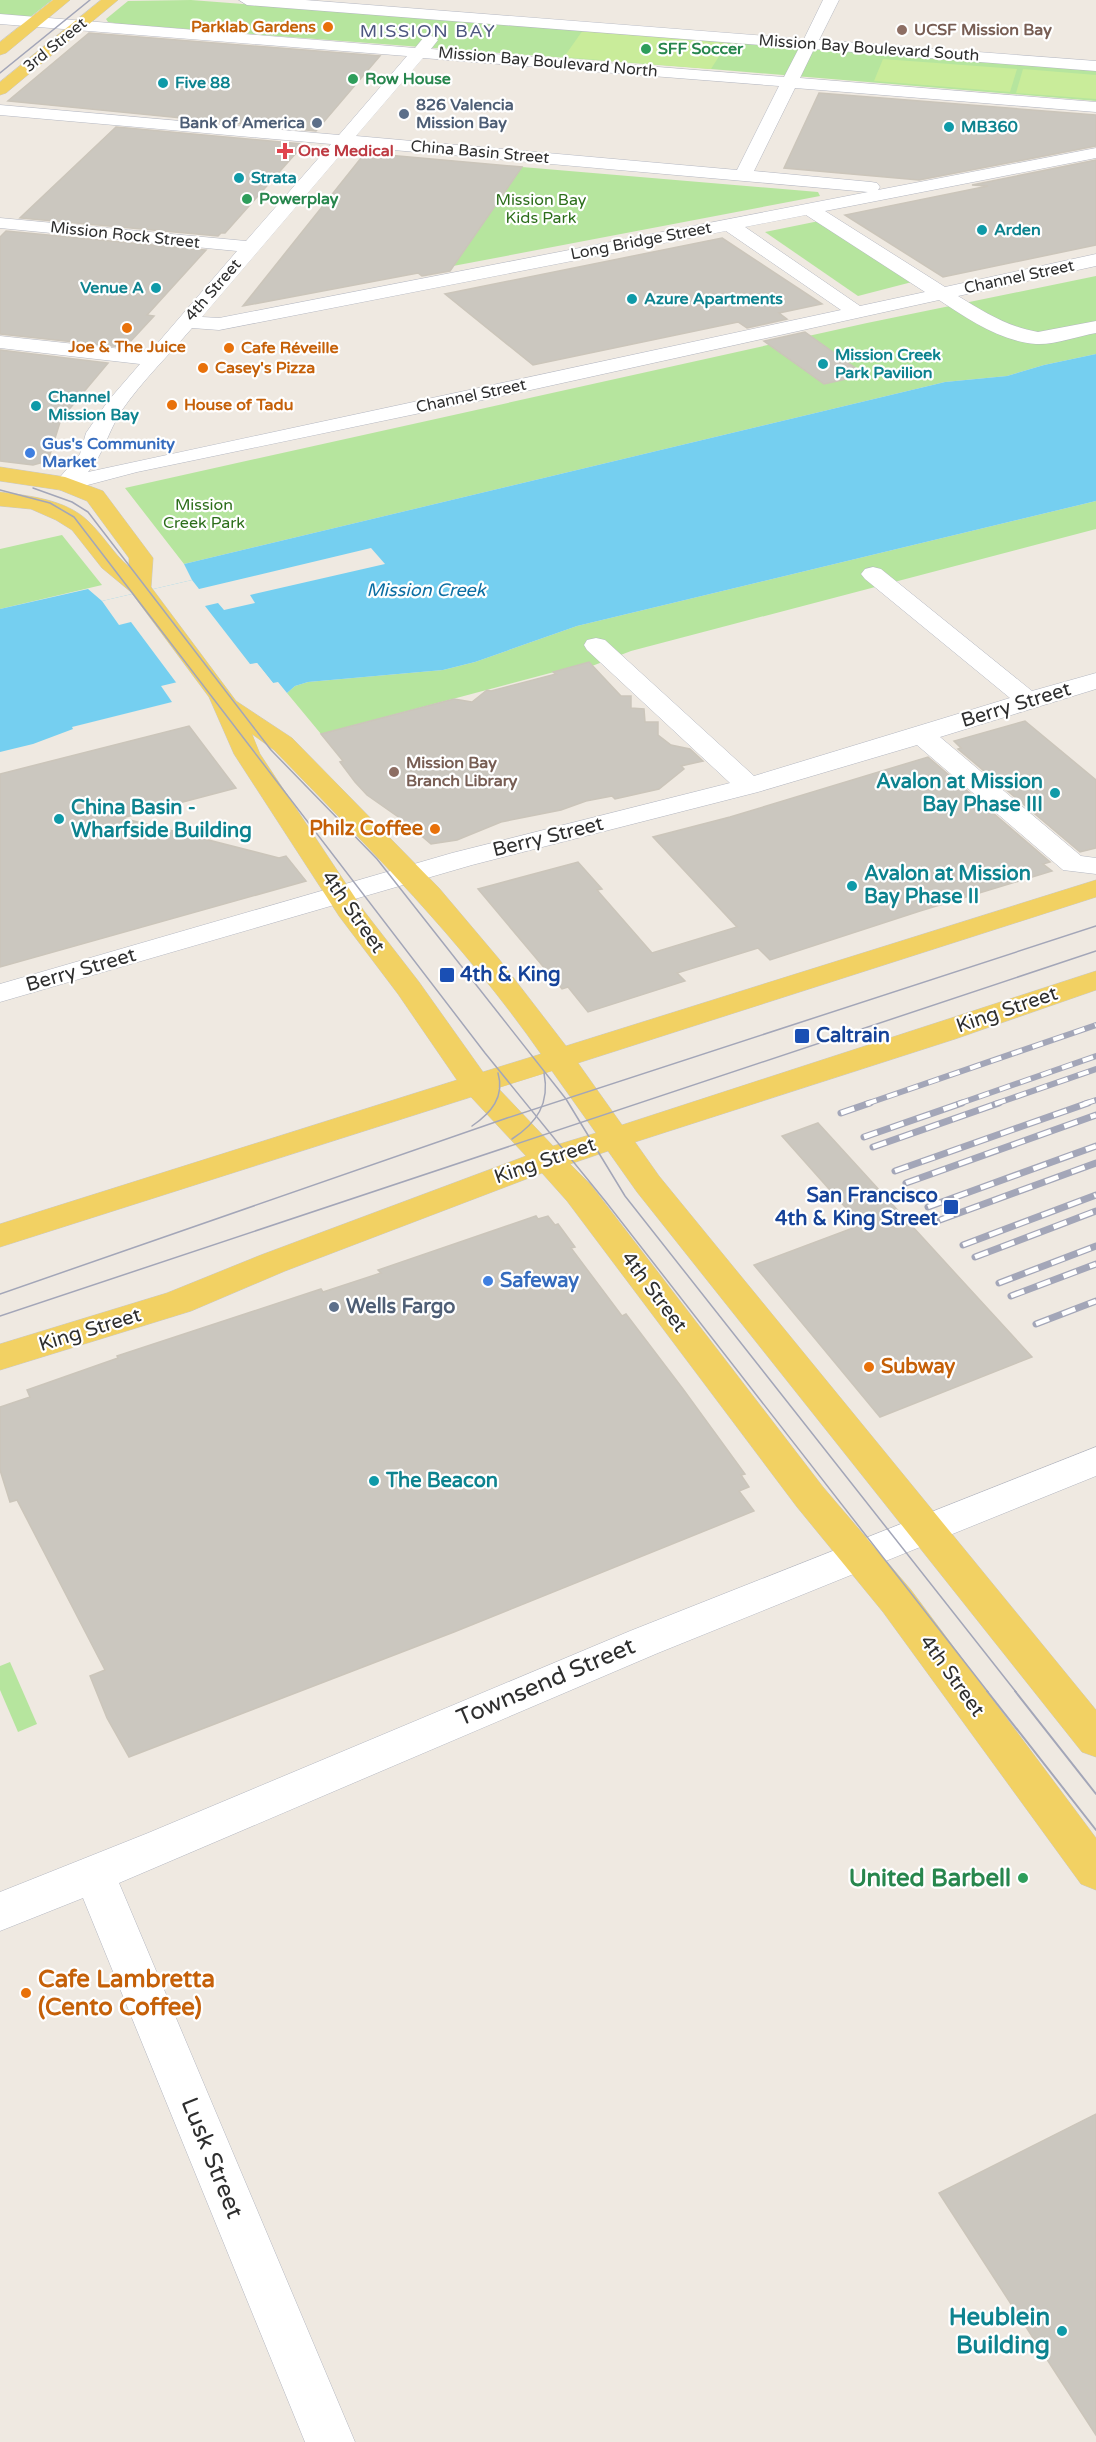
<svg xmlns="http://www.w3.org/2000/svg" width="1096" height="2442" viewBox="0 0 1096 2442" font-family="'Varela Round',sans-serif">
	<rect width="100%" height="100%" fill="#efe9e1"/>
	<!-- green -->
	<g fill="#b6e59e">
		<polygon points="0,0 52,0 29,18 0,16"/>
		<polygon points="191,0 1096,70 1096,101 711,69 120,24 108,22 106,19 128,1"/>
		<polygon points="522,167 818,192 820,196 453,266"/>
		<polygon points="819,221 912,282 858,296 765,232"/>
		<polygon points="1096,276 1096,354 1044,365 1007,376 945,382 184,564 125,488 867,323"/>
		<polygon points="1096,501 1096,529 631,651 592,666 588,663 321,734 287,693 295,686 308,682 443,670 475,662 577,626"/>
		<polygon points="62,535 102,585 0,609 0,549"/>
		<polygon points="10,1662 37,1724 18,1732 0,1690 0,1666"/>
	</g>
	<!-- pitch -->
	<g fill="#c9ec9a">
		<polygon points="583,30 728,42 711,69 564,57"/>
		<polygon points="883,59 1017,69 1010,92 874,81"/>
		<polygon points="1023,69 1096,75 1096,99 1016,93"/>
	</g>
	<!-- water -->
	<polygon fill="#75cff0" points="1096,354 1096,501 577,626 475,662 443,670 308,682 295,686 287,693 278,682 273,683 257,663 161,686 172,702 72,727 73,729 33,744 0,752 0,609 88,589 102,601 192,580 184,564 945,382 1007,376 1044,365"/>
	<!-- pier -->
	<polygon fill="#efe9e1" points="371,548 385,564 250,595 255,603 224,610 218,603 205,606 250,664 257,663 273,683 270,683 256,666 178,685 131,622 119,625 102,601 192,580 199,589"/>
	<!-- building -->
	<g fill="#cbc7bf" stroke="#cbc5ba" stroke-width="1.5">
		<polygon points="89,33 380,56 316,131 8,101"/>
		<polygon points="819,93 1096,115 1096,146 919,180 784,168"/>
		<polygon points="116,127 304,144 225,233 221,233 218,236 20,218"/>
		<polygon points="365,153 522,167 450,271 422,276 418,273 243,306"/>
		<polygon points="1096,160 1096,245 943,277 845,215 988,186 972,185"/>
		<polygon points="6,231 206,250 147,315 154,316 130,342 126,341 121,347 0,334 0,237"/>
		<polygon points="722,238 822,304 779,313 787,319 747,328 738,322 533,365 445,294"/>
		<polygon points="805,332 865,375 824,384 764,341"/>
		<polygon points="0,350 108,363 61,419 48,461 33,465 0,461"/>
		<polygon points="589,662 621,696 631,696 631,708 644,709 645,722 658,722 658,735 671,745 690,749 703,761 681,766 684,769 659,789 615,799 612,796 586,801 561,810 501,822 457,840 431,844 404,821 367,795 355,782 340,762 343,761 321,734 454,699 472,702 487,690 491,691 556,674 553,672"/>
		<polygon points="1025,721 1096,780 1096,848 1080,852 958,749 961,748 954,741"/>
		<polygon points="189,726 236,788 122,818 279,858 286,856 306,881 0,967 0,774"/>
		<polygon points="928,757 1050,862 1043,864 1052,871 920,911 770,960 758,948 677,973 685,981 588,1012 568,987 562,989 478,889 578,862 602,889 597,890 652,953 737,927 653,837 730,817"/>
		<polygon points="818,1123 955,1273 1032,1357 880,1417 754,1265 861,1225 782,1136"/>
		<polygon points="536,1216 538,1219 548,1216 555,1225 558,1224 575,1247 571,1248 622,1316 626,1314 683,1389 745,1474 741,1475 749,1487 739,1491 754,1511 454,1632 129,1757 107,1718 90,1676 105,1670 17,1500 10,1502 0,1470 0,1407 30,1397 27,1390 118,1358 117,1356 321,1289 323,1292 381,1273 378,1270"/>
		<polygon points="1096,2114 1096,2435 939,2193"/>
	</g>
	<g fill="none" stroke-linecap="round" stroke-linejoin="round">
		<!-- minor casing -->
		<g stroke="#b4b7c1" stroke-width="1">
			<g id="minor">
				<path d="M239,0H305L804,39L823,0H839L819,40L1096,61V71L814,49L800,78L1096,102V112L795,88L754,171L871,182L877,183L880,187L878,190L1096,148V158L825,211L945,287L1096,254V266L958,296C984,312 1008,327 1038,332L1096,321V333C1078,336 1055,345 1036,344C1000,341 968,319 939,300L526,391L137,472L65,491L57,489L54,484L80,454L86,433L108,401L140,364L0,348V336L150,352L237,251L0,228V218L246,241L331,144L0,115V105L339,135L407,56L0,24V14L415,48L424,37L430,35L438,40L431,49L784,77L799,48L247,5ZM423,58L779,86L737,170L356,136ZM348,146L868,192L219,318L202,317ZM806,215L925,292L860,306L745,227ZM726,231L841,310L88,472C104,454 108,431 122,410C142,381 169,355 192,328L219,330Z"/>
				<polygon points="873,567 881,569 1032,691 1096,673 1096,689 940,737 1081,856 1096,858 1096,874 1063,870 917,745 758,792 472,865 0,1002 0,984 452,853 730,783 587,650 584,645 587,640 596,638 605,640 754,776 1010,698 865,579 861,574 865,569"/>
				<polygon points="1096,1447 1096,1476 658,1653 119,1883 355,2442 305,2442 83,1898 0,1931 0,1892 148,1833 630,1631"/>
			</g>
		</g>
		<!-- major casing -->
		<g stroke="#c9c9c9" stroke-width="1">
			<g id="major">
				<polygon points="53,0 70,0 6,53 0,55 0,42"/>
				<polygon points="101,0 118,0 6,93 0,95 0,82"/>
				<path d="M0,467L65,477L103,491L153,558L151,587L236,701L292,738L439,888L499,959L566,1046L1096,880V897L578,1063L622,1125L1096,971V990L955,1039L635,1142L659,1176L1096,1710V1757L1082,1752L637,1192L608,1151L570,1164L591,1185L823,1487L911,1590L1096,1838V1890L1081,1884L883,1612L797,1507L567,1201L542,1173L285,1271L191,1311L0,1370V1344L167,1293L261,1255L526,1156L471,1097L0,1247V1224L457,1080L398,994L339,916L234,754L209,697L131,592L102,568L72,530L56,520L31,509L0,506V492C29,496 65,499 88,521C103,535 113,553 129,567V558L87,501L60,490L0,481ZM252,734L274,750C369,848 462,941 541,1054L483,1072L419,982L364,911L260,754ZM552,1071L596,1133L553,1146L498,1088Z"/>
			</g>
		</g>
		<!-- minor -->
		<use href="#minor" fill="#fff" fill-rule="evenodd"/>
		<!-- major -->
		<use href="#major" fill="#f2d163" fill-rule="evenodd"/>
		<!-- tram-far1 -->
		<g stroke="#a3a6b8" stroke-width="1.5">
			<polyline points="0,73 90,0"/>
			<polyline points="33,488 72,502 88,512 271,750 377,859 566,1099 625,1196 1016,1692"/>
			<polyline points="0,490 50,503 74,517 485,1053 606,1202 988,1692"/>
			<path d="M472,1126C491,1113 505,1097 498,1073"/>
			<path d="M512,1139C537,1123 550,1103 544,1073"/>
			<polyline points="0,1294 507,1118 1096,926"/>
			<polyline points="0,1316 1096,951"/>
		</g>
		<!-- tram -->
		<g stroke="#a3a6b8" stroke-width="2">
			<polyline points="987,1691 1096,1830"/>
			<polyline points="1015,1691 1096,1794"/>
		</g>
		<!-- rail-far1 casing -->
		<g stroke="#a3a6b8" stroke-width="6">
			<g id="rail-far1">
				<polyline points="866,1104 1096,1025"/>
				<polyline points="958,1104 1096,1056"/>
				<polyline points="995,1104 1096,1069"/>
				<polyline points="1084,1104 1096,1100"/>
			</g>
		</g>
		<!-- rail casing -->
		<g stroke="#a3a6b8" stroke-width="7">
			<g id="rail">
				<polyline points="841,1113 870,1103"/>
				<polyline points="864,1137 962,1103"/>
				<polyline points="873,1147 999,1103"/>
				<polyline points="895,1171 1088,1103"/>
				<polyline points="906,1183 1096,1115"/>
				<polyline points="928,1207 1096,1146"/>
				<polyline points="940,1220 1096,1163"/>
				<polyline points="963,1245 1096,1195"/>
				<polyline points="975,1257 1096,1211"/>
				<polyline points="999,1283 1096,1246"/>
				<polyline points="1011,1296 1096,1264"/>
				<polyline points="1036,1324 1096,1301"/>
			</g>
		</g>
		<!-- rail-far1 -->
		<use href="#rail-far1" stroke="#fff" stroke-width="4" stroke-dasharray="11" stroke-linecap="butt"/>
		<!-- rail -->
		<use href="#rail" stroke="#fff" stroke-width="4.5" stroke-dasharray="14" stroke-linecap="butt"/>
	</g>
	<!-- markers -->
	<g fill="#e8710a" stroke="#fff" stroke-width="2">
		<circle cx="328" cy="27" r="6"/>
		<circle cx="127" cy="328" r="6"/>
		<circle cx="229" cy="348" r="6"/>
		<circle cx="203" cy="368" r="6"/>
		<circle cx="172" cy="405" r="6"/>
		<circle cx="435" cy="829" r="6"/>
		<circle cx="869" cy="1367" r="6"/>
		<circle cx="26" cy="1993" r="6"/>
	</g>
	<g fill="#8d6e63" stroke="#fff" stroke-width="2">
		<circle cx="902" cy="30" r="6"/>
		<circle cx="394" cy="772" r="6"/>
	</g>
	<g fill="#2e9e5b" stroke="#fff" stroke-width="2">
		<circle cx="646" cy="49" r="6"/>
		<circle cx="353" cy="79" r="6"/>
		<circle cx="247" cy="199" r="6"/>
		<circle cx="1023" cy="1878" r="6"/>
	</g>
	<g fill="#0f9aa8" stroke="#fff" stroke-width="2">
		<circle cx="163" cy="83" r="6"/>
		<circle cx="949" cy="127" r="6"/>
		<circle cx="239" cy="178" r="6"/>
		<circle cx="982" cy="230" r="6"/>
		<circle cx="156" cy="288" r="6"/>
		<circle cx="632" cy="299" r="6"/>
		<circle cx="823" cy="364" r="6"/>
		<circle cx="36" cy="406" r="6"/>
		<circle cx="1055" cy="793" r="6"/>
		<circle cx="59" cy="819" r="6"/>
		<circle cx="852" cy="886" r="6"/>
		<circle cx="374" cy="1481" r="6"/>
		<circle cx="1062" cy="2331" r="6"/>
	</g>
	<g fill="#5c6f8a" stroke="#fff" stroke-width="2">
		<circle cx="404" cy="114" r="6"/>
		<circle cx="317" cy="123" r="6"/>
		<circle cx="334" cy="1307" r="6"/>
	</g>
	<path fill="#e0444e" stroke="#fff" stroke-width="2" d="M282 142h6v6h6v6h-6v6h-6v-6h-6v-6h6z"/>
	<g fill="#3f7fe0" stroke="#fff" stroke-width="2">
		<circle cx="30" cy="453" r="6"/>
		<circle cx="488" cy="1281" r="6"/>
	</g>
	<g fill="#1a4fb4" stroke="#fff" stroke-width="2">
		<rect x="439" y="967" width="16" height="16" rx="3"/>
		<rect x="794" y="1028" width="16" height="16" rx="3"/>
		<rect x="943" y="1199" width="16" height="16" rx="3"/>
	</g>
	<g text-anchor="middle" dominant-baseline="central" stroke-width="4.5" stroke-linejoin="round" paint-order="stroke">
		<!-- far-food labels -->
		<g font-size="16" font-weight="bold" fill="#c56008" stroke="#fff" text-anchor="start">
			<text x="316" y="27" text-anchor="end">Parklab Gardens</text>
			<text x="127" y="347" text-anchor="middle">Joe &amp; The Juice</text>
			<text x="241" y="348">Cafe Réveille</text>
			<text x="215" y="368">Casey's Pizza</text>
			<text x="184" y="405">House of Tadu</text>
		</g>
		<!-- far-education labels -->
		<g font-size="16" font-weight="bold" fill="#785e54" stroke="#fff" text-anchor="start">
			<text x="914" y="30">UCSF Mission Bay</text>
			<text x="406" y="763">Mission Bay<tspan x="406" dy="18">Branch Library</tspan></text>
		</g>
		<!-- far-street labels -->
		<g font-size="16" fill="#2e2e2e" stroke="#fff">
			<text transform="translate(55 45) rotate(-39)">3rd Street</text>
			<text transform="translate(869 48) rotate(4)">Mission Bay Boulevard South</text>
			<text transform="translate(548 62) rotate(5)">Mission Bay Boulevard North</text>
			<text transform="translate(480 152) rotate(5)">China Basin Street</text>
			<text transform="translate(125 235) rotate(6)">Mission Rock Street</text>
			<text transform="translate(641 241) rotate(-11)">Long Bridge Street</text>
			<text transform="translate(1019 277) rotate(-12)">Channel Street</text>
			<text transform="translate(213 290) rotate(-49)">4th Street</text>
			<text transform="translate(471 396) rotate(-12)">Channel Street</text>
		</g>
		<!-- far-leisure labels -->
		<g font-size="16" font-weight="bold" fill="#27864d" stroke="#fff" text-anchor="start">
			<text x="658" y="49">SFF Soccer</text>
			<text x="365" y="79">Row House</text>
			<text x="259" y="199">Powerplay</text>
		</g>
		<!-- far-culture labels -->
		<g font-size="16" font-weight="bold" fill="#0d838f" stroke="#fff" text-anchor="start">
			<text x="175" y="83">Five 88</text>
			<text x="961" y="127">MB360</text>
			<text x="251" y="178">Strata</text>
			<text x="994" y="230">Arden</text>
			<text x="144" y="288" text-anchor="end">Venue A</text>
			<text x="644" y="299">Azure Apartments</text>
			<text x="835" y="355">Mission Creek<tspan x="835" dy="18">Park Pavilion</tspan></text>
			<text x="48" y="397">Channel<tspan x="48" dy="18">Mission Bay</tspan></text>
		</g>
		<!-- far-service labels -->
		<g font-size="16" font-weight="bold" fill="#4e5e75" stroke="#fff" text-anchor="start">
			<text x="416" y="105">826 Valencia<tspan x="416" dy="18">Mission Bay</tspan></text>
			<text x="305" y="123" text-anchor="end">Bank of America</text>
		</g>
		<!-- far-health labels -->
		<g font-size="16" font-weight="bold" fill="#be3a42" stroke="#fff" text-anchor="start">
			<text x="298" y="151">One Medical</text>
		</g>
		<!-- far-park labels -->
		<g font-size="16" fill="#2c6e1b" stroke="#fff">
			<text x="541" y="200">Mission Bay<tspan x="541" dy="18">Kids Park</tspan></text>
			<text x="204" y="505">Mission<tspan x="204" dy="18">Creek Park</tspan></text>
		</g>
		<!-- far-shop labels -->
		<g font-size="16" font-weight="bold" fill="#366cbe" stroke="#fff" text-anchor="start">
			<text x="42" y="444">Gus's Community<tspan x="42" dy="18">Market</tspan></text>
		</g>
		<!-- far-quarter labels -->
		<g font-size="18" letter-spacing="1.5" fill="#4d5680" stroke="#fff">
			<text x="428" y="31">MISSION BAY</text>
		</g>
		<!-- far-water labels -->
		<g font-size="18" font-style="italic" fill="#0d6fa3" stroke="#fff">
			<text x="426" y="590">Mission Creek</text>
		</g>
		<!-- street labels -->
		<g font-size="20" fill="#2e2e2e" stroke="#fff">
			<text transform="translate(1016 705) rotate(-17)">Berry Street</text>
			<text transform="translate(548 837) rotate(-14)">Berry Street</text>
			<text transform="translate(353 912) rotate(55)">4th Street</text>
			<text transform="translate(81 970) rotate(-16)">Berry Street</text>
			<text transform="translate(1007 1010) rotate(-19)">King Street</text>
			<text transform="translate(545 1161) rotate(-19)">King Street</text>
			<text transform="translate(654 1292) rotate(53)">4th Street</text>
			<text transform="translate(90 1330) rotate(-17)">King Street</text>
			<text transform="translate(952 1676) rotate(54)">4th Street</text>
		</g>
		<!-- culture labels -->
		<g font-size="20" font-weight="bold" fill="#0d838f" stroke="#fff" text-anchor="start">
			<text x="1043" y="782" text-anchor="end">Avalon at Mission<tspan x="1043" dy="23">Bay Phase III</tspan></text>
			<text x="71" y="808">China Basin -<tspan x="71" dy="23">Wharfside Building</tspan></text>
			<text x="864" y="874">Avalon at Mission<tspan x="864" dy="23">Bay Phase II</tspan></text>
			<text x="386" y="1481">The Beacon</text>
		</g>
		<!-- food labels -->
		<g font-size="20" font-weight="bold" fill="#c56008" stroke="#fff" text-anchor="end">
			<text x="423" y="829">Philz Coffee</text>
			<text x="881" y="1367" text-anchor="start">Subway</text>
		</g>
		<!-- transit labels -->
		<g font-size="20" font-weight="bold" fill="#164399" stroke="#fff" text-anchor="start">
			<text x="460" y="975">4th &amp; King</text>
			<text x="816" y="1036">Caltrain</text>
			<text x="938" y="1196" text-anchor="end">San Francisco<tspan x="938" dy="23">4th &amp; King Street</tspan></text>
		</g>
		<!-- shop labels -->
		<g font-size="20" font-weight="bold" fill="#366cbe" stroke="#fff" text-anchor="start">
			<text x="500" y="1281">Safeway</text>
		</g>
		<!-- service labels -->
		<g font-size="20" font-weight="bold" fill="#4e5e75" stroke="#fff" text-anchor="start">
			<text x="346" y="1307">Wells Fargo</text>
		</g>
		<!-- near-street labels -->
		<g font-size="24" fill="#2e2e2e" stroke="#fff">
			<text transform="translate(546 1682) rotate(-23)">Townsend Street</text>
			<text transform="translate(212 2158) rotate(68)">Lusk Street</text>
		</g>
		<!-- near-leisure labels -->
		<g font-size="24" font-weight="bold" fill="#27864d" stroke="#fff" text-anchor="end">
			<text x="1011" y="1878">United Barbell</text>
		</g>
		<!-- near-food labels -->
		<g font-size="24" font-weight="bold" fill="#c56008" stroke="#fff" text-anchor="start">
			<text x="38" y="1979">Cafe Lambretta<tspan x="38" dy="28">(Cento Coffee)</tspan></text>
		</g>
		<!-- near-culture labels -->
		<g font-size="24" font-weight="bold" fill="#0d838f" stroke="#fff" text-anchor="end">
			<text x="1050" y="2317">Heublein<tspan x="1050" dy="28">Building</tspan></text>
		</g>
	</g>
</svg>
